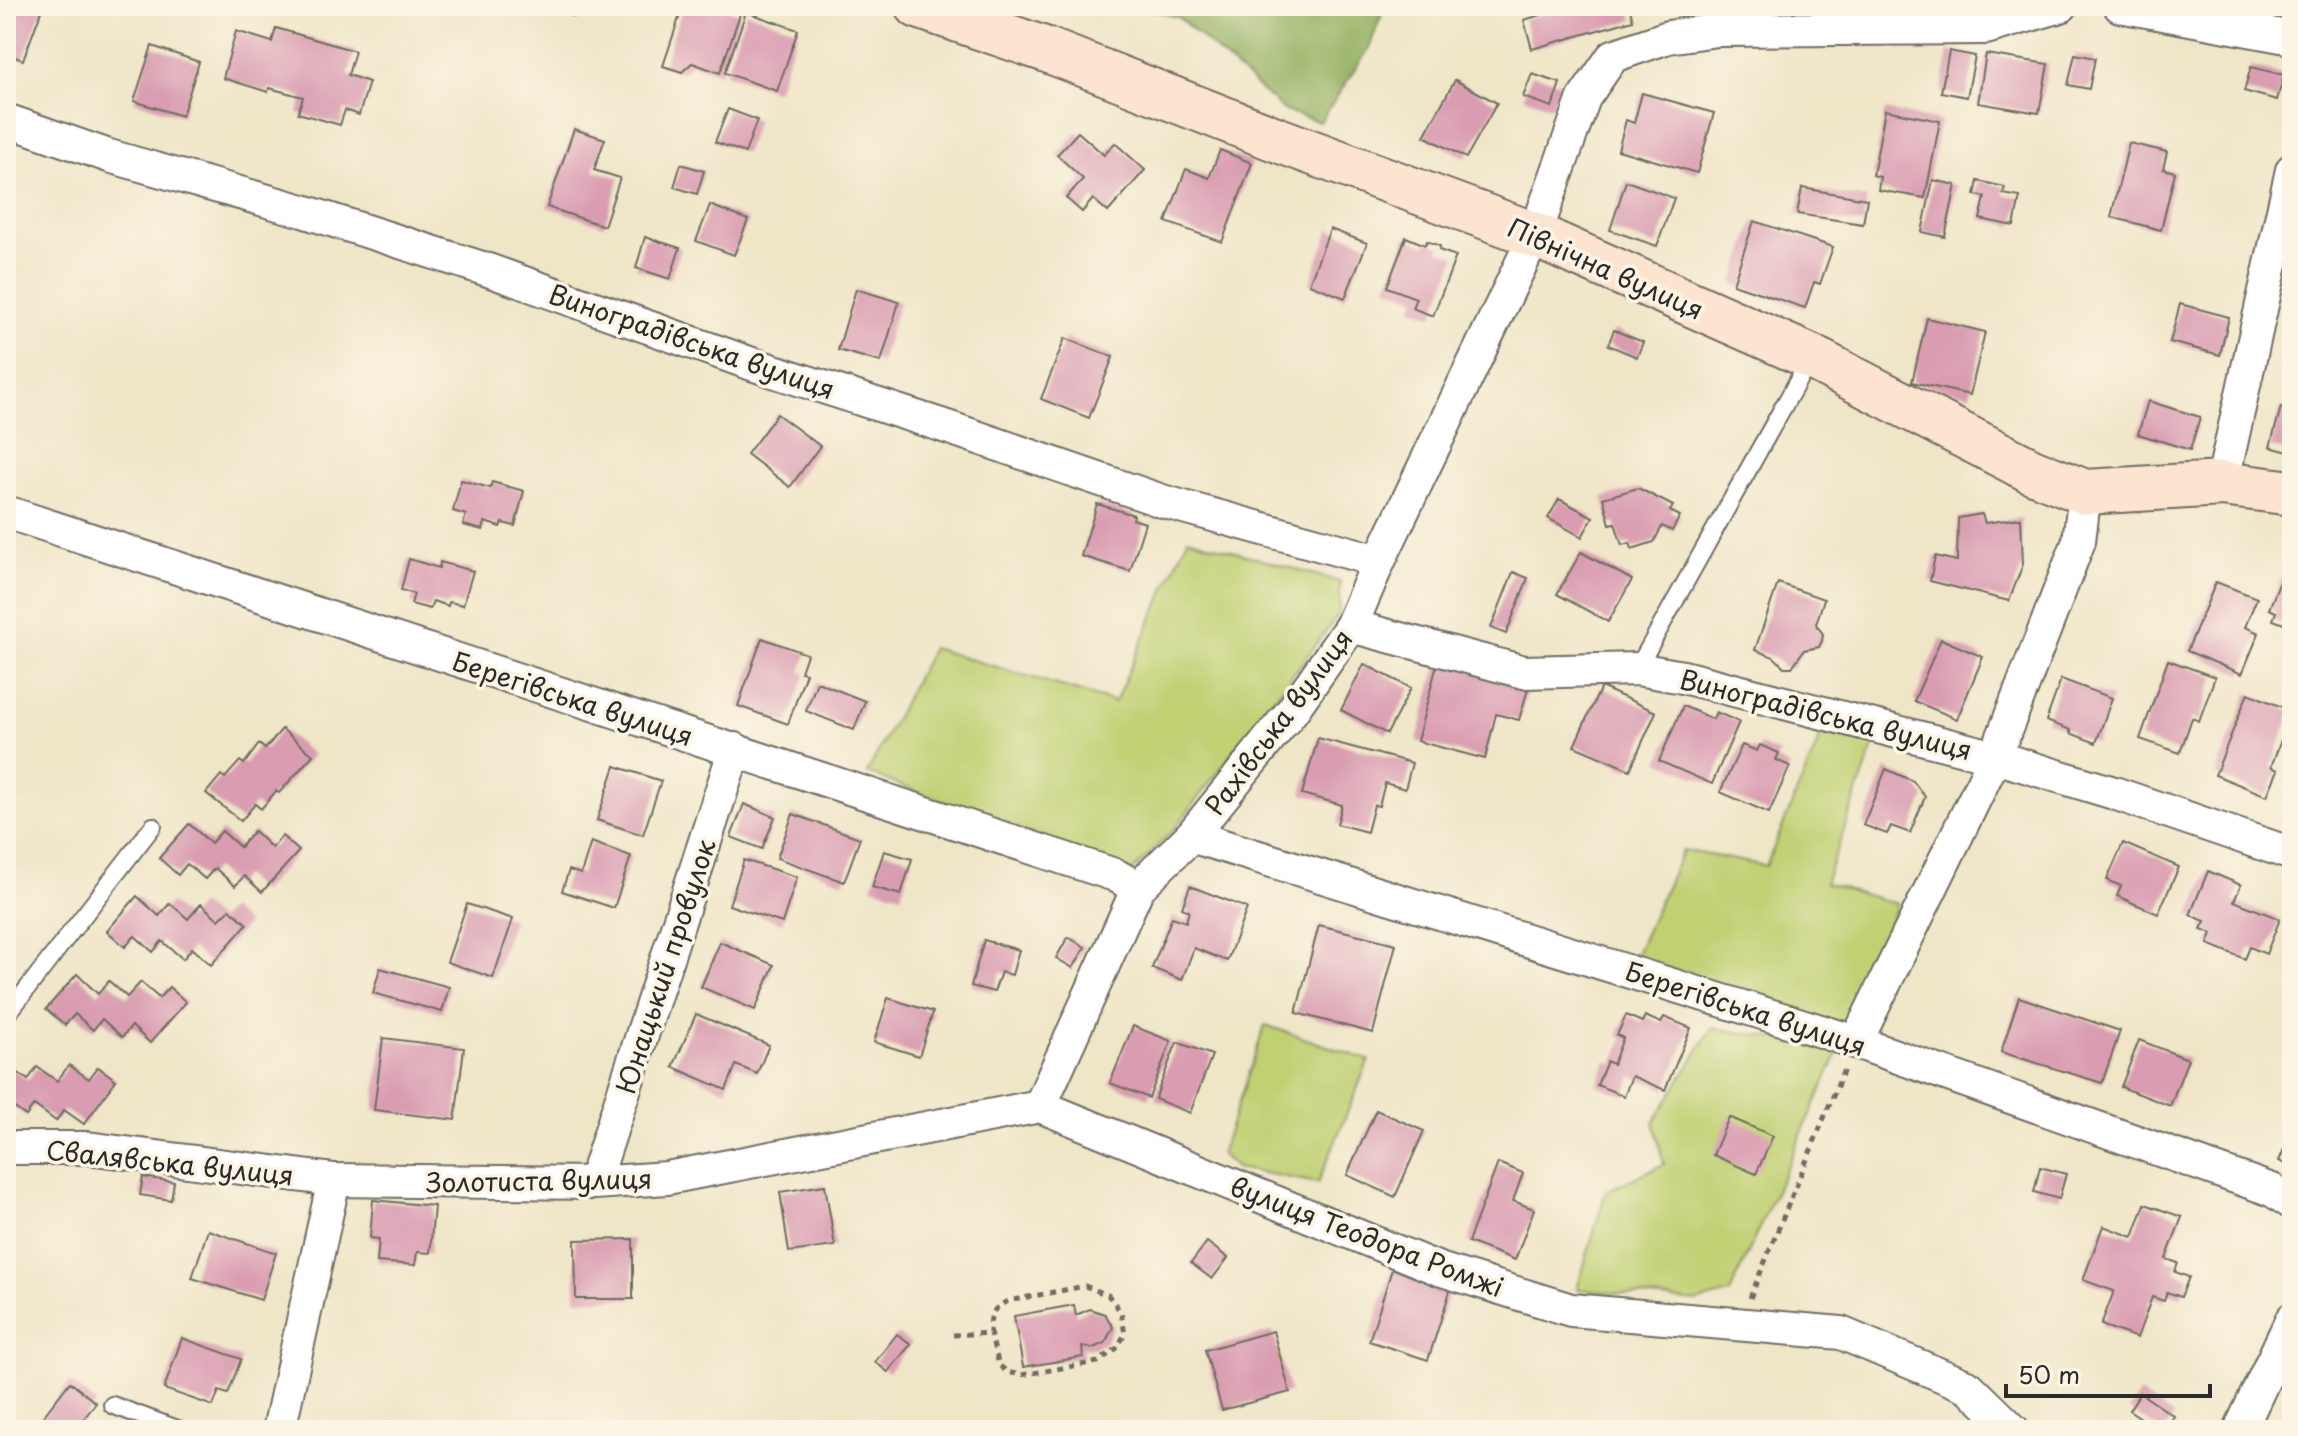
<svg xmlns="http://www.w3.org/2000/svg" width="2298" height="1436" viewBox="0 0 2298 1436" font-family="'Playpen Sans',sans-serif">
	<rect width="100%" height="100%" fill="#fcf5e5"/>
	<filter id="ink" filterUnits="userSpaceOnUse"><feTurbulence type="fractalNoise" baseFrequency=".0125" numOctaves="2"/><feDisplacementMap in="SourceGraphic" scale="16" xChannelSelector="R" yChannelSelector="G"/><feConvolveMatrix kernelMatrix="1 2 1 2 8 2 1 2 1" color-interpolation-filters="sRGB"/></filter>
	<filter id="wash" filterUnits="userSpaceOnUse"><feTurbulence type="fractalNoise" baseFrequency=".006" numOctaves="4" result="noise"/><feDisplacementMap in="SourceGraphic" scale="32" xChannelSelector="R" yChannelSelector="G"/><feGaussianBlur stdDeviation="1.8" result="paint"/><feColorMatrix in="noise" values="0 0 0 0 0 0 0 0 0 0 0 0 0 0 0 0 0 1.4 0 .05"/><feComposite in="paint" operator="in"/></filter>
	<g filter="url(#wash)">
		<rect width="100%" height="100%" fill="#efe5c7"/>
		<!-- green -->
		<g fill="#c0d073" stroke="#767e4f" stroke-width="2">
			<polygon points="1188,538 1340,582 1339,614 1175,828 1132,872 867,773 932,648 1115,702"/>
			<polygon points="1827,721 1876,740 1825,883 1897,904 1848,1029 1634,958 1683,850 1766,866"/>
			<polygon points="1265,1025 1369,1060 1318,1183 1236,1168 1221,1154"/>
			<polygon points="1712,1028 1840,1048 1730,1293 1696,1302 1577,1289 1606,1191 1664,1164 1654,1122"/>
		</g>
		<!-- forest -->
		<polygon fill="#98b265" stroke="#626e48" stroke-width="2" points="1136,6 1385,6 1369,48 1320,122 1285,111 1178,17"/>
		<g id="blocks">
			<!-- building -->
			<g fill="#d99cb1">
				<polygon points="7,6 35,6 42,9 23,60 6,54"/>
				<polygon points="546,6 578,6 574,17"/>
				<polygon points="683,6 715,6 740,14 720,73 692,63 682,72 663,66"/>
				<polygon points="1571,6 1629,6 1633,20 1532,49 1524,20"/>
				<polygon points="746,12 798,30 777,91 725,73"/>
				<polygon points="276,28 355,51 348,75 369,82 359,115 345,110 340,125 298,113 303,97 269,88 268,92 223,78 236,31 272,42"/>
				<polygon points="152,46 199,62 182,116 134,101"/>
				<polygon points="1949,51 1975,56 1967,97 1941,92"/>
				<polygon points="1986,54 2048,64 2039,113 1978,103"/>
				<polygon points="2075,54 2095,58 2089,89 2068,85"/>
				<polygon points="2251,67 2284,75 2277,100 2244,91"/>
				<polygon points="1532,74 1560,83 1552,107 1523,97"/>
				<polygon points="1455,80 1497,103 1466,158 1424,136"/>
				<polygon points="1642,93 1714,113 1697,173 1618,150 1626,120 1634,123"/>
				<polygon points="728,109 757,120 745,153 715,142"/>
				<polygon points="1885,110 1940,121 1925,198 1878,190 1880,177 1873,175"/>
				<polygon points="574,129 605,139 594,170 620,178 604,226 547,207"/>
				<polygon points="1078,132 1104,155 1115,143 1145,170 1108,212 1093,199 1082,212 1066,198 1083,179 1057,155"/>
				<polygon points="2129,143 2167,152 2163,169 2175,172 2161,230 2111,217"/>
				<polygon points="1220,150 1252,163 1222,242 1166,222 1186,169 1209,178"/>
				<polygon points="681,164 704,171 697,194 674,187"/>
				<polygon points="1933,180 1956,185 1945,237 1922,232"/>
				<polygon points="1626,181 1674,198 1657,246 1610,230"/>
				<polygon points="1978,181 2005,187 2003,194 2020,197 2014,226 1980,219 1985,197 1975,195"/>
				<polygon points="1802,188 1867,199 1863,224 1797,214"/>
				<polygon points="710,205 748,220 734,255 696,241"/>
				<polygon points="1754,221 1833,247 1820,284 1814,282 1805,308 1733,284"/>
				<polygon points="1330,229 1367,243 1345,298 1309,284"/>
				<polygon points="645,237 680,248 670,279 636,268"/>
				<polygon points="1406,237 1425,245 1427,241 1440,246 1439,250 1456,256 1433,316 1412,308 1416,298 1387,287"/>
				<polygon points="856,289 899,302 881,362 838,350"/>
				<polygon points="2180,304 2229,317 2220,355 2170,342"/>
				<polygon points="1927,318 1985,332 1970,395 1912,382"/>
				<polygon points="1614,330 1643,342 1637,357 1608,345"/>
				<polygon points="1065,338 1113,357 1089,418 1041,399"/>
				<polygon points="2148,401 2200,417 2190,450 2138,434"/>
				<polygon points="2281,407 2292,410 2292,453 2270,447"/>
				<polygon points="777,414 820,446 790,487 747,454"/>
				<polygon points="461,480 490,488 492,482 524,491 515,526 502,523 500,527 485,522 483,530 463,525 466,515 453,511"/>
				<polygon points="1638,488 1673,506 1670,511 1680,516 1672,531 1662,526 1654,542 1632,549 1630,543 1622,545 1615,523 1610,524 1603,498"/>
				<polygon points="1559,499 1593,517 1582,537 1548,518"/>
				<polygon points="1097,504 1134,515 1133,519 1145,523 1130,571 1081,556"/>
				<polygon points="1982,514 1985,523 2021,518 2023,564 2009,601 1930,581 1935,556 1957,561 1958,518"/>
				<polygon points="1581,552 1632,580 1608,622 1557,594"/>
				<polygon points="409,559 439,568 440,562 473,571 463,605 449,602 448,606 433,601 430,609 411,604 414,594 401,590"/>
				<polygon points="1513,572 1528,578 1506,634 1491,628"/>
				<polygon points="2283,574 2292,578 2292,627 2273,620 2276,612 2269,609"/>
				<polygon points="2216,582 2257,598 2245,627 2259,633 2242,674 2187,651"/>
				<polygon points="1778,583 1824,599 1816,624 1823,634 1822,641 1819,647 1804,650 1792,667 1784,667 1774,657 1755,650"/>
				<polygon points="762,638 807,654 801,672 806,673 788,724 738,706"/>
				<polygon points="1941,639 1983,657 1957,719 1914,701"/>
				<polygon points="1439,657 1494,680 1528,689 1519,720 1496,714 1485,759 1417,741"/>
				<polygon points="2168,660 2215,677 2199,721 2192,718 2180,753 2140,739"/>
				<polygon points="1364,664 1411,688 1387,734 1341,710"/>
				<polygon points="2061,679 2112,698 2096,743 2070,733 2071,730 2046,721"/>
				<polygon points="817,682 865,701 854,730 806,711"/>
				<polygon points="1601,687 1656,712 1630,770 1574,746"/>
				<polygon points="2248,693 2292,711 2271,767 2278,770 2267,796 2215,775"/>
				<polygon points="1683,706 1713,719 1716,712 1739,722 1712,784 1659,761"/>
				<polygon points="282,729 313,755 279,793 276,791 261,809 255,804 241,821 206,793 221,775 225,778 240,761 244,764 259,744 265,749"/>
				<polygon points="1318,738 1412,763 1405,789 1385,783 1379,806 1374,805 1367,832 1337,824 1342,805 1302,794"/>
				<polygon points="1742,745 1757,751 1760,745 1779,753 1776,760 1790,766 1769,813 1720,792"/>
				<polygon points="615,766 661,781 643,835 597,820"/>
				<polygon points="1886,769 1913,781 1925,797 1910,833 1891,826 1887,834 1863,825"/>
				<polygon points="744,804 775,817 762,849 731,837"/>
				<polygon points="793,814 860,838 844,882 777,858"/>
				<polygon points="189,824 211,843 222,831 240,847 254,831 272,848 282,836 299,851 262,892 244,876 235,886 215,868 205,879 187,864 178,875 159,858"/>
				<polygon points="591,842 631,856 614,908 562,891 569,870 581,874"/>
				<polygon points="2123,843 2179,867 2158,914 2117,896 2121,886 2107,880"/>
				<polygon points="884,851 912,859 901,895 872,887"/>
				<polygon points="744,860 797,877 782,923 729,905"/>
				<polygon points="2208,871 2241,885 2234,901 2280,919 2266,954 2250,947 2245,959 2208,944 2212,933 2201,929 2205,921 2190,915"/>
				<polygon points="1190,886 1247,908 1227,961 1194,948 1182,980 1152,968 1172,917 1186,922 1189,911 1182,908"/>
				<polygon points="137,896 159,916 170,903 188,919 201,904 219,920 230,909 247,924 211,965 192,948 183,959 162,941 153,952 135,936 125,947 107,931"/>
				<polygon points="467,904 513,919 493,978 447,962"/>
				<polygon points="1319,925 1396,944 1373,1033 1296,1013"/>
				<polygon points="1068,937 1085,947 1073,968 1056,958"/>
				<polygon points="984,940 1019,950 1012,975 1001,972 994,992 971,986"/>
				<polygon points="720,942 774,965 755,1010 701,987"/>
				<polygon points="380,968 449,987 442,1012 373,993"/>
				<polygon points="77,974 98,994 109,981 127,997 141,982 159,998 169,987 186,1002 150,1043 132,1026 122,1037 102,1019 93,1030 75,1014 65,1025 46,1009"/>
				<polygon points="2019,997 2120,1031 2102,1083 2001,1052"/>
				<polygon points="888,998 933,1012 919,1056 874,1042"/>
				<polygon points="696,1014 769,1045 757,1074 736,1065 726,1090 673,1067"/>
				<polygon points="1626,1015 1642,1022 1645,1016 1661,1023 1664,1017 1691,1028 1665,1090 1632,1076 1624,1096 1597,1085 1607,1061 1613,1064 1623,1038 1617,1035"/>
				<polygon points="1133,1026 1171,1041 1149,1098 1110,1083"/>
				<polygon points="383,1038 464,1048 455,1120 374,1110"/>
				<polygon points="2139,1040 2188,1059 2170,1106 2121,1087"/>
				<polygon points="1177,1042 1212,1055 1190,1113 1155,1099"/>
				<polygon points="6,1064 28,1080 37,1067 57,1081 69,1065 89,1079 98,1067 116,1080 84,1124 64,1110 56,1121 34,1105 26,1116 6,1102"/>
				<polygon points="1376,1110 1424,1131 1395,1197 1347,1175"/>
				<polygon points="1729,1117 1773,1136 1756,1174 1713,1155"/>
				<polygon points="2292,1130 2292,1167 2279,1161"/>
				<polygon points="1498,1163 1523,1173 1513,1201 1534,1209 1515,1260 1468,1242"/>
				<polygon points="2040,1167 2066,1174 2059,1199 2034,1192"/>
				<polygon points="143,1177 174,1182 171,1200 140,1195"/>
				<polygon points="825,1185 835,1246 789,1252 780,1192"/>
				<polygon points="373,1200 434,1206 430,1253 417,1252 415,1265 377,1262 379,1239 370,1238"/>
				<polygon points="2145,1204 2182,1217 2166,1259 2178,1263 2175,1272 2189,1277 2181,1297 2167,1292 2164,1301 2152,1297 2137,1338 2101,1325 2114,1291 2083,1280 2103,1226 2133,1237"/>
				<polygon points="208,1230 276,1253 261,1300 192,1278"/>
				<polygon points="633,1239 633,1299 576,1299 575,1240"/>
				<polygon points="1207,1242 1228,1258 1212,1279 1191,1263"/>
				<polygon points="1393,1266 1452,1285 1428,1360 1369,1341"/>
				<polygon points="1074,1305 1076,1315 1090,1309 1105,1314 1113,1327 1105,1343 1093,1348 1082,1347 1083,1357 1023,1367 1014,1316"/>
				<polygon points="1273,1331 1290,1392 1222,1410 1205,1350"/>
				<polygon points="897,1334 911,1344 888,1372 875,1362"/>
				<polygon points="182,1338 241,1359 228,1394 219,1391 213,1406 164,1389"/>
				<polygon points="70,1382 96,1403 75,1430 24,1430 30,1422 35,1427"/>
				<polygon points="2140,1393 2174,1416 2165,1430 2159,1430 2129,1410"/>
			</g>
		</g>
	</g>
	<g filter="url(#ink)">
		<use href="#blocks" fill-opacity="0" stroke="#706c62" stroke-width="2"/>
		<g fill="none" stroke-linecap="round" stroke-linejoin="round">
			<!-- lane casing -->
			<g stroke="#706c62" stroke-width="20">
				<g id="lane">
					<polyline points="994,31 1005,6"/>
					<polyline points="1637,669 1810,359"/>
					<polyline points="6,1016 153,826"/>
					<polyline points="112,1405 180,1430"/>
				</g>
			</g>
			<!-- street casing -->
			<g stroke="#706c62" stroke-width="36">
				<g id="street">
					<polyline points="2120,6 2292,38"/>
					<polyline points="6,120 109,156 303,211 488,270 752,364 950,428 1162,501 1379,561"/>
					<polyline points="2222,484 2292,170"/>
					<polyline points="6,512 1115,875 1138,888"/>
					<polyline points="1351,626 1524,672 1637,669 1683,677 1995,757 2114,793 2292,854"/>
					<polyline points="1191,836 1856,1042 2272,1190 2292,1203"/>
					<polyline points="1856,1042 1995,757 2079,541 2085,492"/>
					<polyline points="1040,1106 1138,888 1191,836 1292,711 1351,626 1379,561 1535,235 1584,98 1613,56 1668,37 1717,30 1986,28 2061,6"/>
					<polyline points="1040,1106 1439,1269 1571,1310 1841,1333 1969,1387 2013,1430"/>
					<polyline points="6,1148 87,1148 334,1180"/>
					<polyline points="594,1183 735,749"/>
					<polyline points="279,1430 334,1180 594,1183 667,1178 1040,1106"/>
					<polyline points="2240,1430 2292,1319"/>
				</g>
			</g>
			<!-- secondary casing -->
			<g stroke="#706c62" stroke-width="48">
				<polyline id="secondary" points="918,6 1047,50 1273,138 1535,235 1811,357 2032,471 2085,492 2222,484 2292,493"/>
			</g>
			<!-- path -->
			<g stroke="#706c62" stroke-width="5" stroke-dasharray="6 6" stroke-linecap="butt">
				<polyline points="1750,1298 1845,1067"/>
				<path d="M953,1335L990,1333L999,1365L1007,1372L1021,1375L1098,1362L1117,1348L1125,1334L1121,1312L1108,1295L1085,1286L1008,1301C991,1309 990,1315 990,1333"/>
			</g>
			<!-- lane -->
			<use href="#lane" stroke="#fff" stroke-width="16"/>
			<!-- street -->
			<use href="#street" stroke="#fff" stroke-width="32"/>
			<!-- secondary -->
			<use href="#secondary" stroke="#fde4d1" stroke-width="44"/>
		</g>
	</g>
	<g text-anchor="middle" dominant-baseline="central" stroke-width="7" stroke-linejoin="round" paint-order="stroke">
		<!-- street labels -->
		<g font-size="26" fill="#2b2b2b" stroke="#fcf5e5">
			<text transform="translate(1606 268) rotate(24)">Північна вулиця</text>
			<text transform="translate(692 341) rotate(19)">Виноградівська вулиця</text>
			<text transform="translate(573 698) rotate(18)">Берегівська вулиця</text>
			<text transform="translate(1826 714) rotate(14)">Виноградівська вулиця</text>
			<text transform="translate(1278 722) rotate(-53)">Рахівська вулиця</text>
			<text transform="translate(665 966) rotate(-72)">Юнацький провулок</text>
			<text transform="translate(1746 1008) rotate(18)">Берегівська вулиця</text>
			<text transform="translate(170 1162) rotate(6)">Свалявська вулиця</text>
			<text transform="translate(539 1180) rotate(-1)">Золотиста вулиця</text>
			<text transform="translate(1367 1236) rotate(21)">вулиця Теодора Ромжі</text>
		</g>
	</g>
	<!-- margin -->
	<rect width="2298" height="1436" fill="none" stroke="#fcf5e5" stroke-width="32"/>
	<!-- scale -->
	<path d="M2006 1384v12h204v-12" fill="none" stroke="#2b2b2b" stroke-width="4"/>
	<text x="2018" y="1384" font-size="24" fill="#2b2b2b" stroke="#fcf5e5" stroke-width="6" paint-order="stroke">50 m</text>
</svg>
